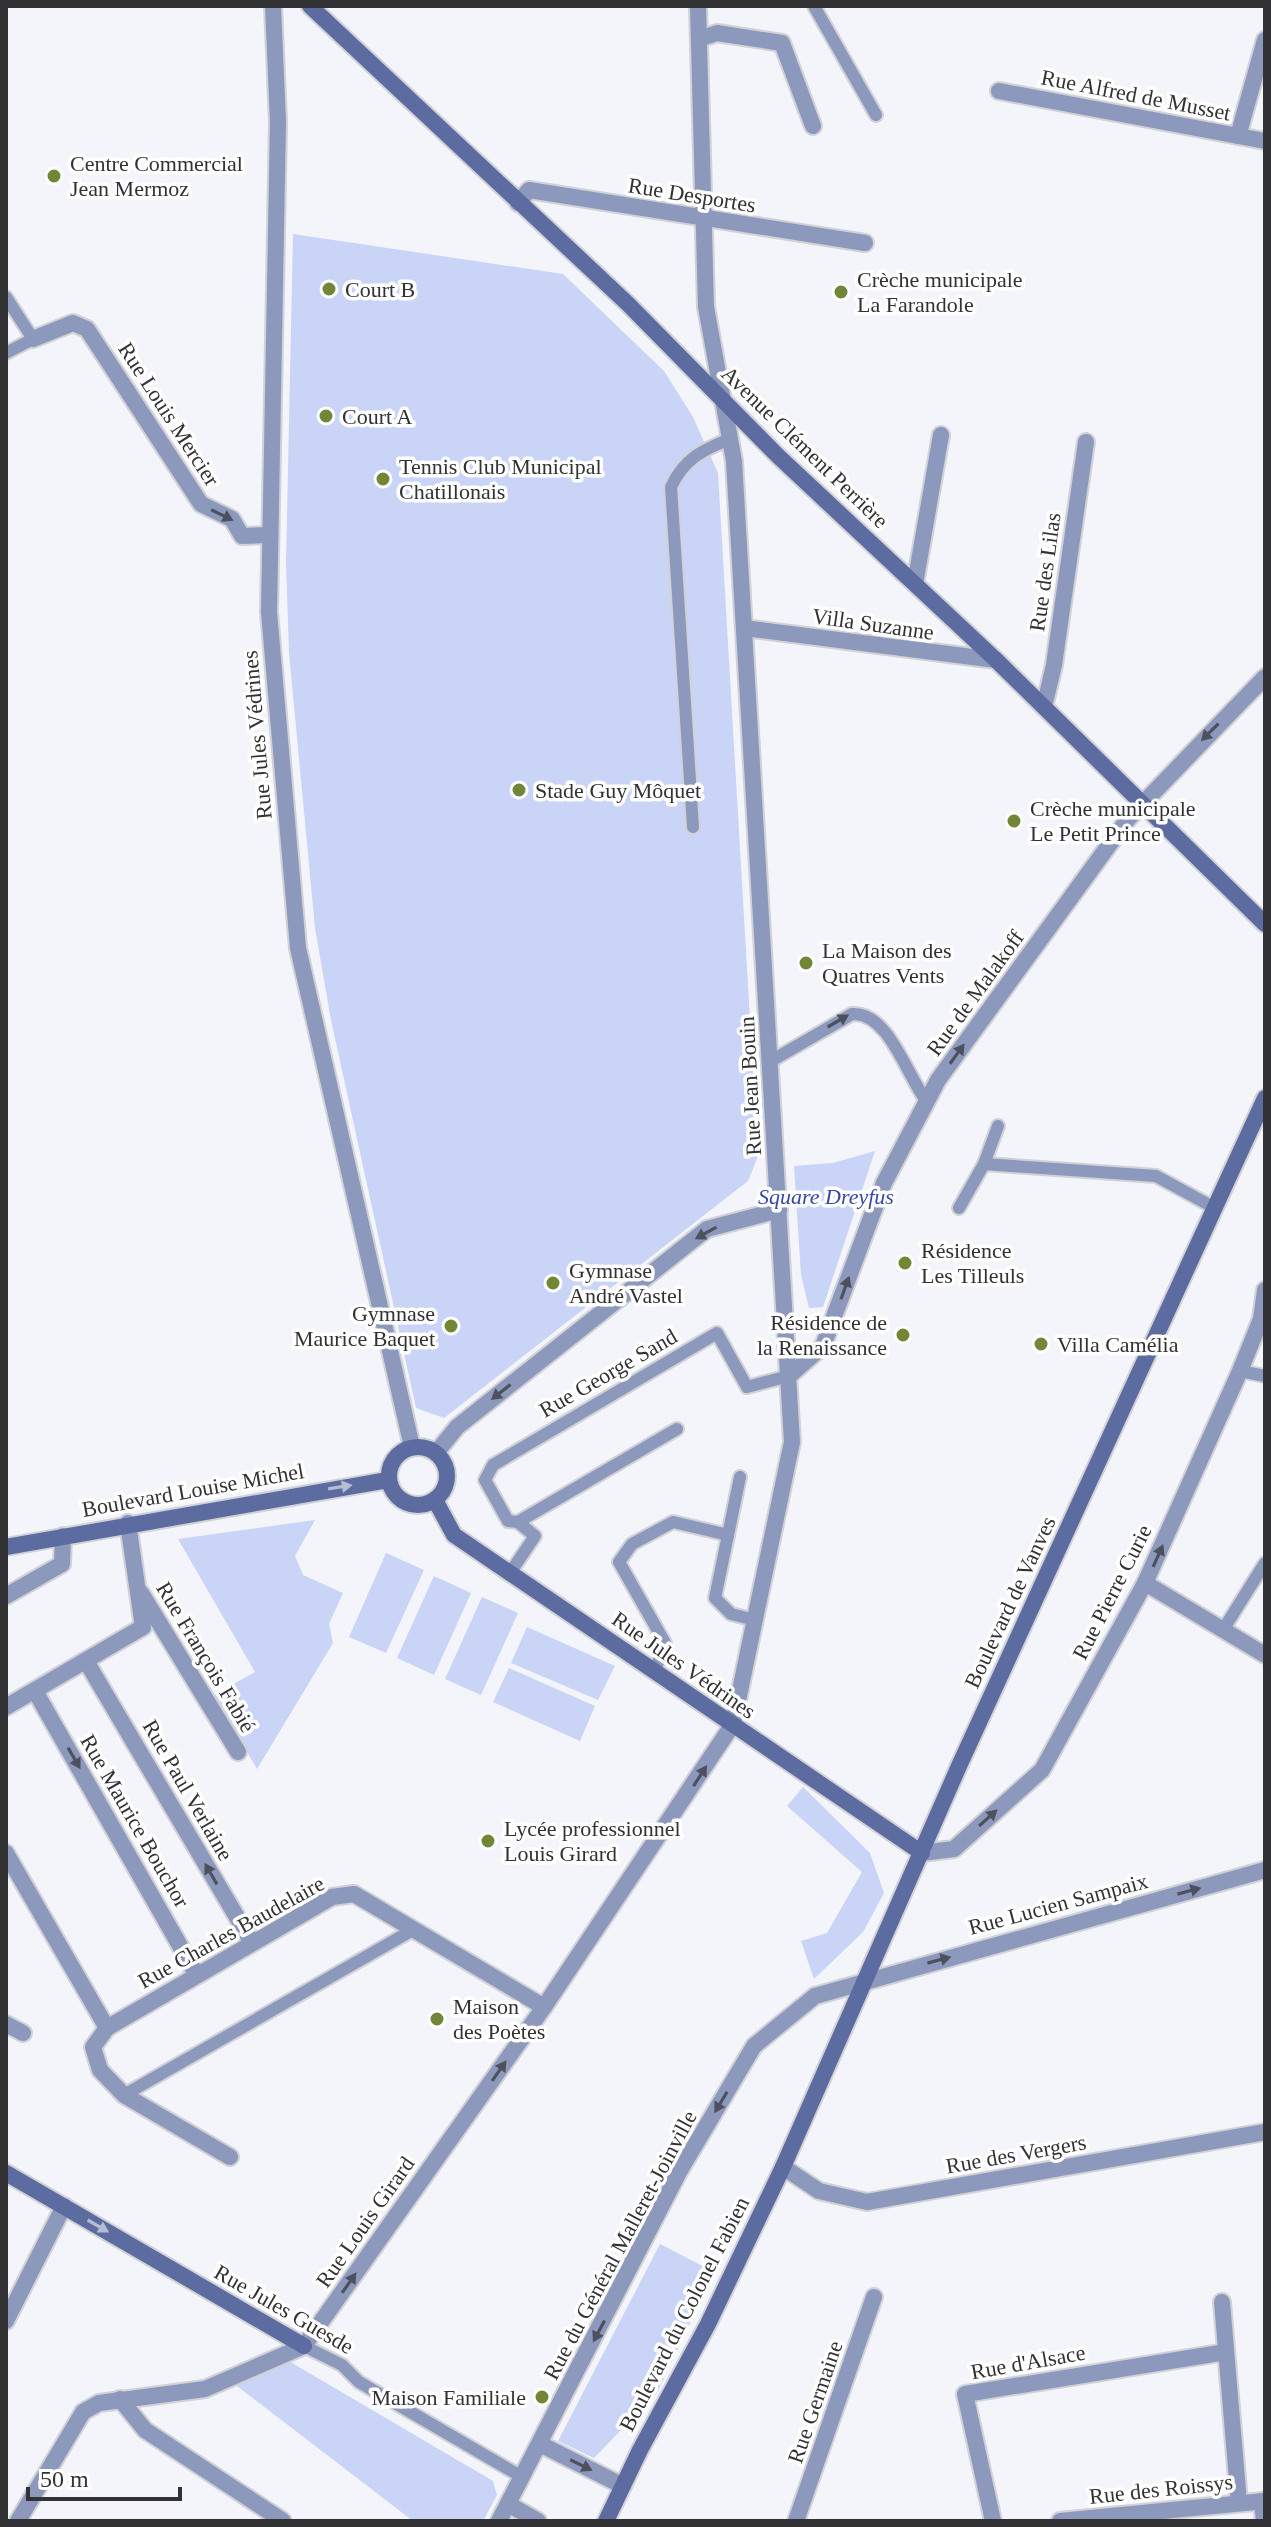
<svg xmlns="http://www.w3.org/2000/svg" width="1271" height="2527" viewBox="0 0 1271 2527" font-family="'Times New Roman',serif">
	<rect width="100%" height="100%" fill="#f3f5fa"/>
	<!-- green -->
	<g fill="#cad4f6">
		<polygon points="293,234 563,274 664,371 693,417 718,473 758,1156 748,1181 444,1418 416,1408 331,1020 315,928 289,653 286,563"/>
		<polygon points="875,1151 823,1307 809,1308 801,1275 794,1166 833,1163"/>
		<polygon points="315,1520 295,1556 303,1575 343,1593 329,1624 333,1643 257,1769 214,1695 255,1672 178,1539"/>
		<polygon points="386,1553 424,1570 386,1653 349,1637"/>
		<polygon points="434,1576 471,1593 434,1675 397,1658"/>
		<polygon points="482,1597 518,1613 481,1695 445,1679"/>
		<polygon points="527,1627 615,1666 598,1700 511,1663"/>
		<polygon points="509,1668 595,1706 580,1741 493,1702"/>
		<polygon points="803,1787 870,1853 884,1893 863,1932 814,1979 801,1941 827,1933 862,1872 787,1806"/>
		<polygon points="660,2244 714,2272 657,2393 594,2458 558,2441"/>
		<polygon points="287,2360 493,2481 497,2495 483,2521 413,2521 237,2386"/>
	</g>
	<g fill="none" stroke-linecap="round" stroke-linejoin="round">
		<!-- lane casing -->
		<g stroke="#d0d2d7" stroke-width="16">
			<g id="lane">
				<polyline points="814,6 876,115"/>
				<polyline points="6,297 33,339 6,353"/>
				<path d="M693,827L671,487C684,459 702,450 730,439"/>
				<path d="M771,1061L852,1014C888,1011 907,1076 927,1102"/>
				<polyline points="984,1164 998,1126"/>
				<polyline points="959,1208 984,1164 1156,1176 1213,1207"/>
				<polyline points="1240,1371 1265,1376"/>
				<polyline points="740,1477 715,1598 731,1614 755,1620"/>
				<polyline points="518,1522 677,1429"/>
				<polyline points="510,1573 535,1536 518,1522 508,1521 485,1480 493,1465 717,1333 747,1387 789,1376"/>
				<polyline points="1223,1630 1265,1563"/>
				<polyline points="655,1671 665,1643 619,1562 632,1544 673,1522 728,1535"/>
				<polyline points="124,2095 411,1931"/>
				<polyline points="304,2346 342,2365 359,2382 522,2477"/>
			</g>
		</g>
		<!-- street casing -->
		<g stroke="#d0d2d7" stroke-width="20">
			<g id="street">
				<polyline points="273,6 278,122 269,612 298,948 412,1447"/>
				<polyline points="699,39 717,33 782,43 813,126"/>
				<polyline points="999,91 1265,141"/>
				<polyline points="1238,136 1265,40"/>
				<polyline points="518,203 529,190 865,243"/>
				<polyline points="33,339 73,323 87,329 201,504 232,519 242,536 269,535"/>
				<polyline points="915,584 941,435"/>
				<polyline points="744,628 996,660"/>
				<polyline points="1044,707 1054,665 1086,442"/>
				<polyline points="789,1376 823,1346 884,1183 938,1080 1128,819 1265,677"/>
				<polyline points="436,1453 457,1427 707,1229 779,1210"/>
				<polyline points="1145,1583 1265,1655"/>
				<polyline points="141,1593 238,1752"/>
				<polyline points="6,1596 62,1564 63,1536"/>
				<polyline points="86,1661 251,1941"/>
				<polyline points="35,1691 196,1974"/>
				<polyline points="6,1707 143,1627 128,1523"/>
				<polyline points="6,1853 107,2028"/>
				<polyline points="922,1853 954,1849 1042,1770 1145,1583 1240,1371 1261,1319 1265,1290"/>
				<polyline points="6,2024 23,2033"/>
				<polyline points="230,2157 124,2095 100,2070 93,2047 107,2028 332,1897 354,1894 544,2007"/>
				<polyline points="783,2167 819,2191 867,2202 1265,2132"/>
				<polyline points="1222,2302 1239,2503"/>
				<polyline points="6,2321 64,2206"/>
				<polyline points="120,2399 145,2430 283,2521"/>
				<polyline points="540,2444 623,2486"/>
				<polyline points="1262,2501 1264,2521"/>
				<polyline points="508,2504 538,2521"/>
				<polyline points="18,2521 83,2412 99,2403 205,2389 304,2346 544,2007 733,1724 792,1442 734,461 706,307 698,6"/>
				<polyline points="499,2521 679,2172 754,2046 815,1996 1265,1870"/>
				<polyline points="796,2521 874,2297"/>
				<polyline points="993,2521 965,2394 1226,2352"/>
				<polyline points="1060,2521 1265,2501"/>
			</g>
		</g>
		<!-- secondary casing -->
		<g stroke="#d0d2d7" stroke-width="20">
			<g id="secondary">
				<polyline points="310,6 628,304 778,456 996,660 1265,924"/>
				<circle cx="418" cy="1476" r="29"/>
				<polyline points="435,1500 454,1535 922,1853"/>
				<polyline points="6,1547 388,1480"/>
				<polyline points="6,2173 304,2346"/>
				<polyline points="606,2521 640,2450 708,2324 783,2167 959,1766 1265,1098"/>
			</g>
		</g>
		<!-- lane -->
		<use href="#lane" stroke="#8d98bd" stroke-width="12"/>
		<!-- street -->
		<use href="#street" stroke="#8d98bd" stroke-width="16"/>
		<!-- secondary -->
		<use href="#secondary" stroke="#5c6ba0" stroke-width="16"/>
	</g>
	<!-- one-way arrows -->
	<defs><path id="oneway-solid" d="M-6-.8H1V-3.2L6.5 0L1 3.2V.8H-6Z" transform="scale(2)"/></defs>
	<g fill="#4d515e">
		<use href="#oneway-solid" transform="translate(222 515) rotate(26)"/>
		<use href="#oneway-solid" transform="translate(1210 732) rotate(135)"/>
		<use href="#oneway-solid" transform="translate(838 1021) rotate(-30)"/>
		<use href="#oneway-solid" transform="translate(957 1054) rotate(-54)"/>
		<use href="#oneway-solid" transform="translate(706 1233) rotate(151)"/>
		<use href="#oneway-solid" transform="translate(845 1288) rotate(-70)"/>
		<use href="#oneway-solid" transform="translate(501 1392) rotate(142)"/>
		<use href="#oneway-solid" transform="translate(1158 1556) rotate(-66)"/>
		<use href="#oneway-solid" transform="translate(74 1758) rotate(60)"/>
		<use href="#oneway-solid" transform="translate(700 1776) rotate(-57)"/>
		<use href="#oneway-solid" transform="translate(988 1818) rotate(-42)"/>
		<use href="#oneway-solid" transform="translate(211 1874) rotate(-120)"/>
		<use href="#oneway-solid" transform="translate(1189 1891) rotate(-15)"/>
		<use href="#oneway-solid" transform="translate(939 1960) rotate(-15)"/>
		<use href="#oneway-solid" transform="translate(499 2071) rotate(-55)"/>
		<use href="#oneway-solid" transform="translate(721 2102) rotate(121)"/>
		<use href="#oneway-solid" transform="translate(349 2283) rotate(-55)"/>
		<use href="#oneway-solid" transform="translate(599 2331) rotate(118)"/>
		<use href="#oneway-solid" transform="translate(581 2465) rotate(26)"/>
	</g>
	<g fill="#b6bcd4">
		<use href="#oneway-solid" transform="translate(340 1487) rotate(-9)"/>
		<use href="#oneway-solid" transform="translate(98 2226) rotate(30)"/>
	</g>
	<!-- markers -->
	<g fill="#728637" stroke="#fff" stroke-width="3">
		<circle cx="54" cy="176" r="8"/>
		<circle cx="329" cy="289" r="8"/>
		<circle cx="841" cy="292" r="8"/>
		<circle cx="326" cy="416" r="8"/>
		<circle cx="383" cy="479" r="8"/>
		<circle cx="519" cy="790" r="8"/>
		<circle cx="1014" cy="821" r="8"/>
		<circle cx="806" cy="963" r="8"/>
		<circle cx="905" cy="1263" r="8"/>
		<circle cx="553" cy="1283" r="8"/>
		<circle cx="451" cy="1326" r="8"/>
		<circle cx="903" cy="1335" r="8"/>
		<circle cx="1041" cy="1344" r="8"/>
		<circle cx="488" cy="1841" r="8"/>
		<circle cx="437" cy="2019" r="8"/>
		<circle cx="542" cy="2397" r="8"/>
	</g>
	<g text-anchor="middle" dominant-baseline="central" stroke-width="7" stroke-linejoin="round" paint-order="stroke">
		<!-- street labels -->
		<g font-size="22" fill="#323235" stroke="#fff">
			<text transform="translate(1136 95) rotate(11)">Rue Alfred de Musset</text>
			<text transform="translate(692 195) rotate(9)">Rue Desportes</text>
			<text transform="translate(169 414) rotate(57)">Rue Louis Mercier</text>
			<text transform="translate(805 447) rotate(44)">Avenue Clément Perrière</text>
			<text transform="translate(1045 572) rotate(-82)">Rue des Lilas</text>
			<text transform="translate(873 624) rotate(8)">Villa Suzanne</text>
			<text transform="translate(257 735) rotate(-95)">Rue Jules Védrines</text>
			<text transform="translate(975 993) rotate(-54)">Rue de Malakoff</text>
			<text transform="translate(750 1086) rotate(-93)">Rue Jean Bouin</text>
			<text transform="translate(608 1373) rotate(-30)">Rue George Sand</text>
			<text transform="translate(193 1490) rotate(-10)">Boulevard Louise Michel</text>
			<text transform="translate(1112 1592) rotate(-63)">Rue Pierre Curie</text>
			<text transform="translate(1010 1602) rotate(-65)">Boulevard de Vanves</text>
			<text transform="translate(206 1657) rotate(59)">Rue François Fabié</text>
			<text transform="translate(684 1665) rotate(35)">Rue Jules Védrines</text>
			<text transform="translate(188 1790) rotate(60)">Rue Paul Verlaine</text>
			<text transform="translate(135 1821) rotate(60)">Rue Maurice Bouchor</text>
			<text transform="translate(1058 1904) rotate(-15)">Rue Lucien Sampaix</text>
			<text transform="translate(231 1932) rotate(-29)">Rue Charles Baudelaire</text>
			<text transform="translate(1016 2154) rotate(-10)">Rue des Vergers</text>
			<text transform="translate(365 2222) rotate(-55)">Rue Louis Girard</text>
			<text transform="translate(620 2245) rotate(-62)">Rue du Général Malleret-Joinville</text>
			<text transform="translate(284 2309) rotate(30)">Rue Jules Guesde</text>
			<text transform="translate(684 2314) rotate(-63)">Boulevard du Colonel Fabien</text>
			<text transform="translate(1028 2362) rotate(-10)">Rue d'Alsace</text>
			<text transform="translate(815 2402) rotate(-71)">Rue Germaine</text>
			<text transform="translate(1161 2489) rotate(-6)">Rue des Roissys</text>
		</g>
		<!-- poi labels -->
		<g font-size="22" fill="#323235" stroke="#fff" text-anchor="start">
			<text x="70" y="163">Centre Commercial<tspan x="70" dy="25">Jean Mermoz</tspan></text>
			<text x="857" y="279">Crèche municipale<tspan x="857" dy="25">La Farandole</tspan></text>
			<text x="345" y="289">Court B</text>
			<text x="342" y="416">Court A</text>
			<text x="399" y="466">Tennis Club Municipal<tspan x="399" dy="25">Chatillonais</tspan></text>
			<text x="535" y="790">Stade Guy Môquet</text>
			<text x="1030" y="808">Crèche municipale<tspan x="1030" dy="25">Le Petit Prince</tspan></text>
			<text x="822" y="950">La Maison des<tspan x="822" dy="25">Quatres Vents</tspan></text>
			<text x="921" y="1250">Résidence<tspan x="921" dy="25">Les Tilleuls</tspan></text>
			<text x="569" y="1270">Gymnase<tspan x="569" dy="25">André Vastel</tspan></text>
			<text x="435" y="1313" text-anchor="end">Gymnase<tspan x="435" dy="25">Maurice Baquet</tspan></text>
			<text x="887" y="1322" text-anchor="end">Résidence de<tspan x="887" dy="25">la Renaissance</tspan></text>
			<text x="1057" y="1344">Villa Camélia</text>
			<text x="504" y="1828">Lycée professionnel<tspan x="504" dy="25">Louis Girard</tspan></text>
			<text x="453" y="2006">Maison<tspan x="453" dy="25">des Poètes</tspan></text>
			<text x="526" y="2397" text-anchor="end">Maison Familiale</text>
		</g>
		<!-- park labels -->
		<g font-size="22" font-style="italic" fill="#3848a9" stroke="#fff">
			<text x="826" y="1196">Square Dreyfus</text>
		</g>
	</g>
	<!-- border -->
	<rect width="1271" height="2527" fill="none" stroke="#323235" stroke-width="16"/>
	<!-- scale -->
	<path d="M28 2487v12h152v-12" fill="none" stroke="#323235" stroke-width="4"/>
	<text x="40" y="2487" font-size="24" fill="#323235" stroke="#ffffff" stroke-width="6" paint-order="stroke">50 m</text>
</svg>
